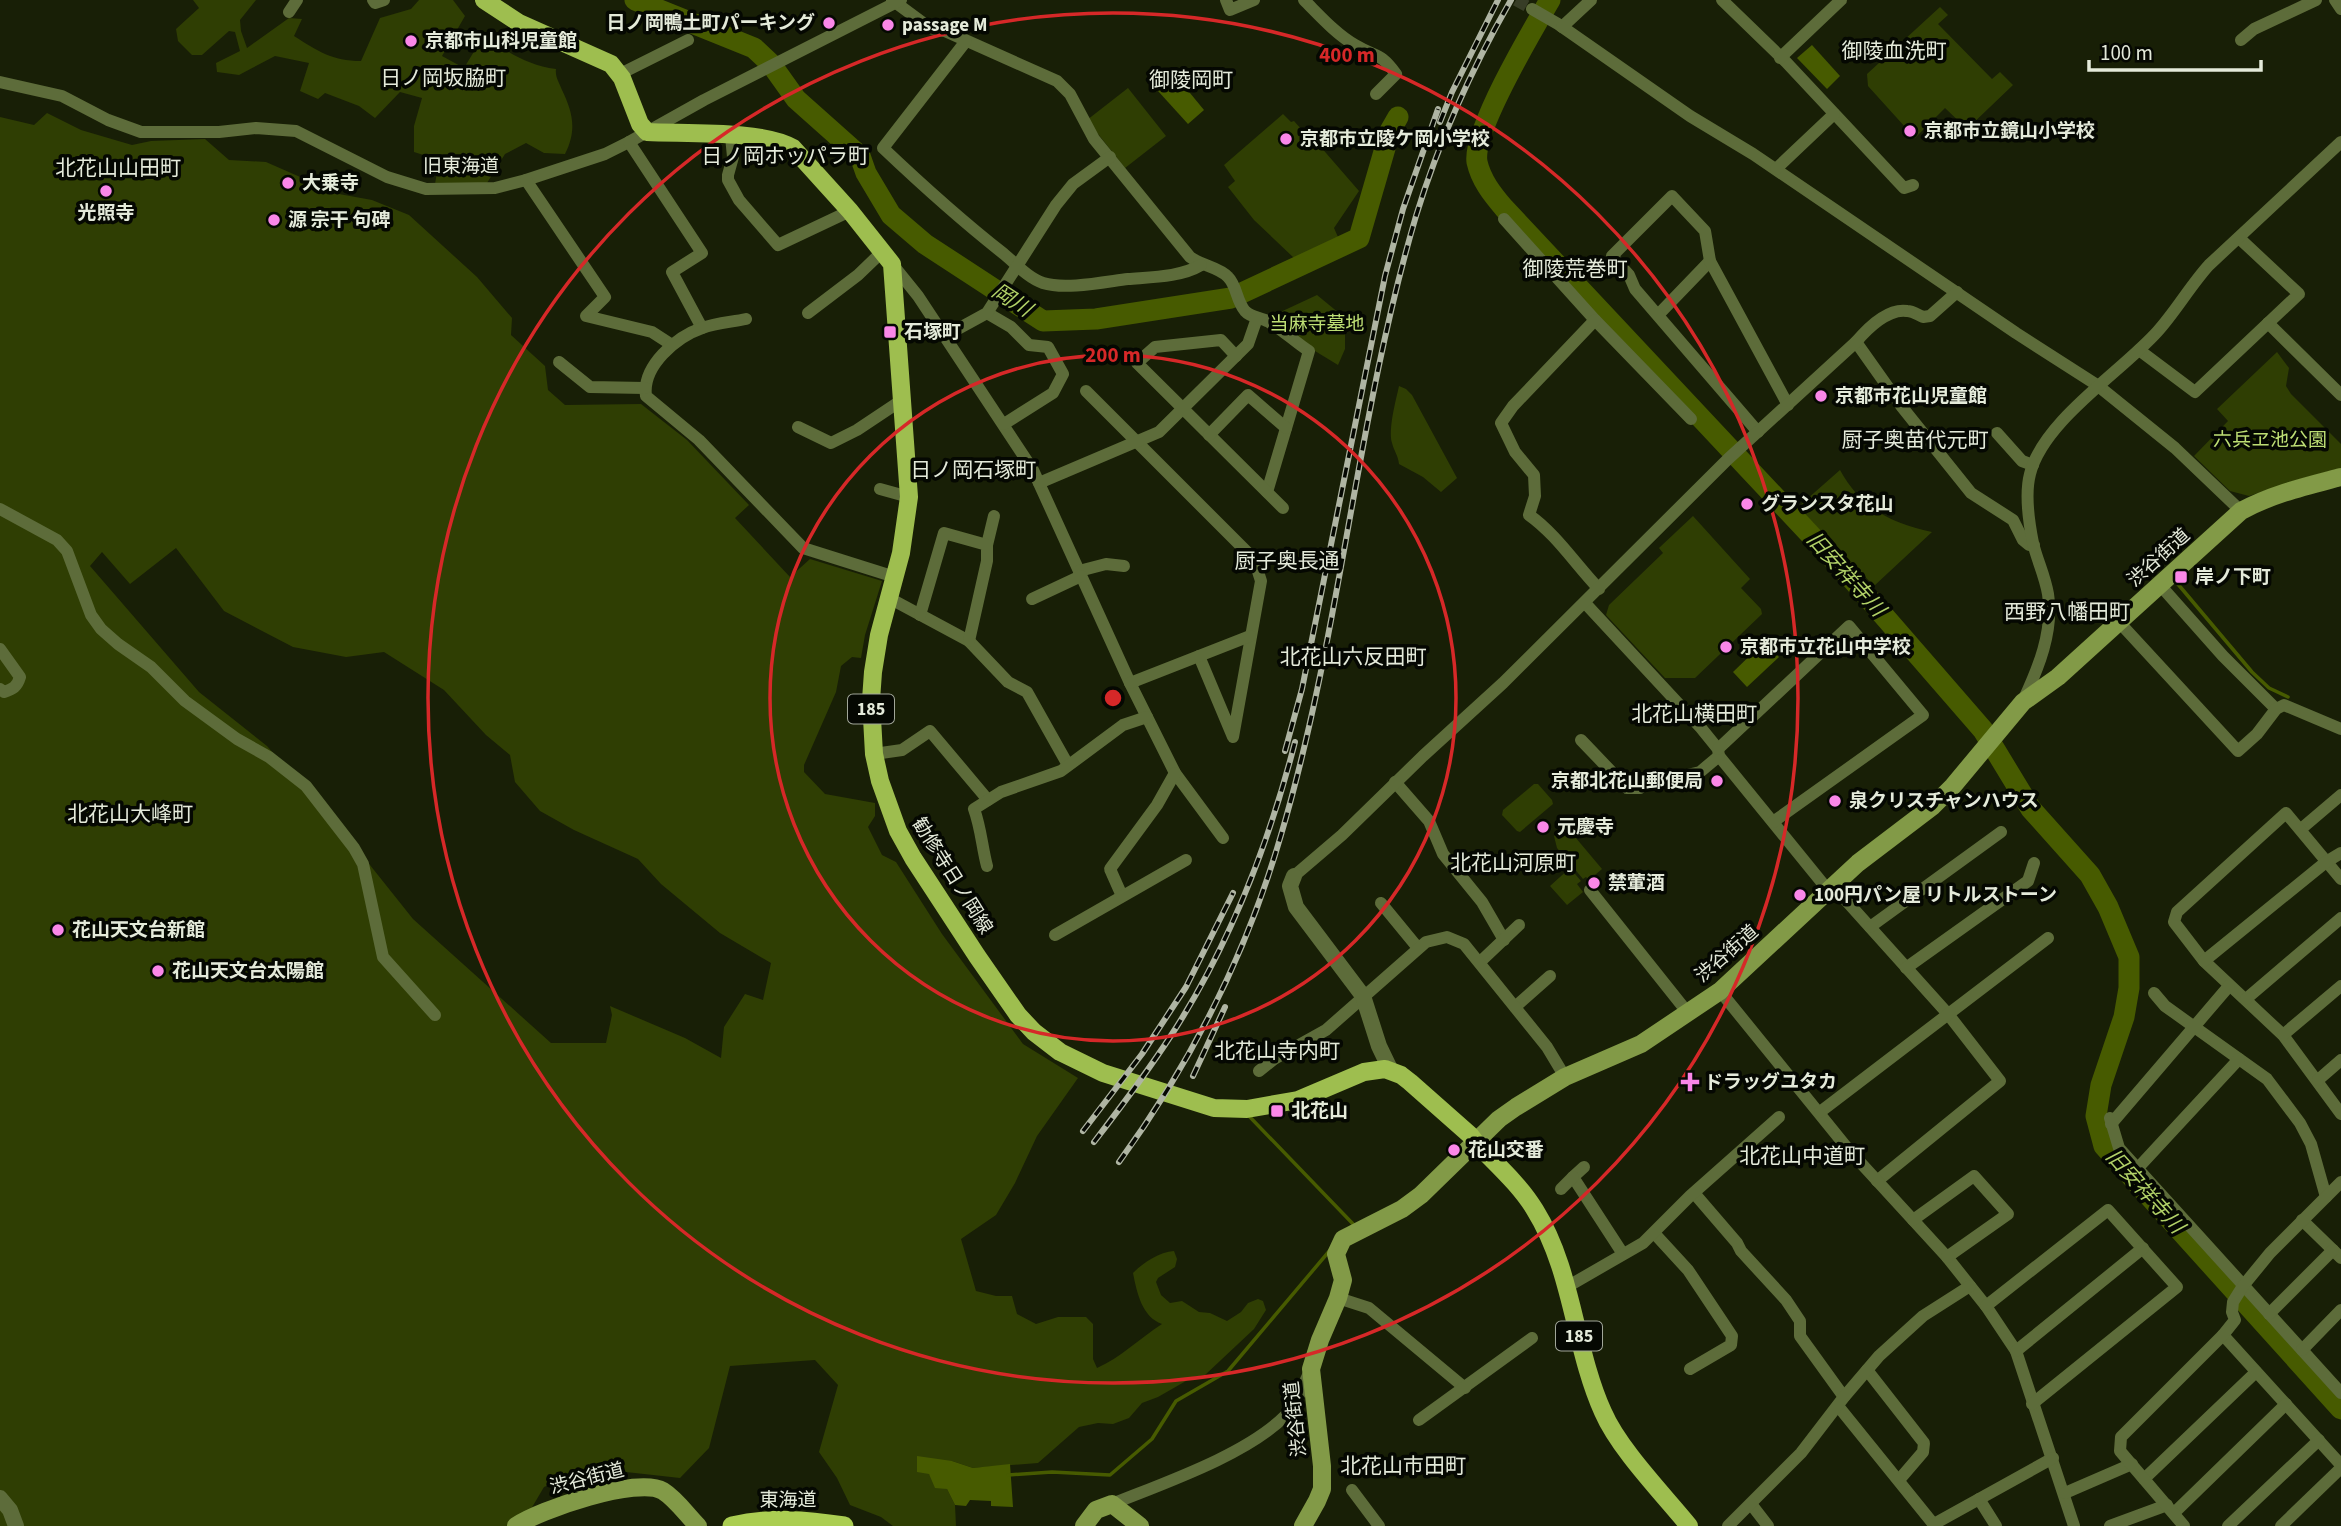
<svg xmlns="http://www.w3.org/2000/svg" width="2341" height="1526" viewBox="0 0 2341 1526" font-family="'Source Sans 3','Noto Sans JP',sans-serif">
	<rect width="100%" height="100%" fill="#181f06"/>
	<!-- green -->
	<g fill="#2f3e03" fill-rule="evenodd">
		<path d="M193,0H256L240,20L241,31L247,48L289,18L302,19L294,36C318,51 332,61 361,61L380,18L411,9L419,0H453L465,16L442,56L464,68L484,35C507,52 527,65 556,69C555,77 559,82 562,90C573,113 577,130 565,154L544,153L526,143L505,154L487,183L435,184L439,160L414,152V126L422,98L400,92L375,118L359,106L325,93L318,99L300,91L309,63L275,56L239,75L217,72L216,63L240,51L235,32L229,31L202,55H192L178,41L176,29L199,8Z"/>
		<polygon points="1940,7 1948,15 1938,24 1992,79 2000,72 2013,85 1967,129 1945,108 1915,138 1868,86 1867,74"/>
		<polygon points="1128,88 1166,136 1125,168 1087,120"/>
		<path d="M47,113L81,130L132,145L151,141L205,139L229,160L266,162L339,194L372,200L409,215L477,277L512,318L511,335L545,366L548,390L565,405L641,404L687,440L749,505L735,518L790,577L810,559L882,581L865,635L861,658L852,657L841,666L836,692L804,765V772L825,794L875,803V816L868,827L882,855L896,862L942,934L1023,1044L1078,1078L1037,1136L1015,1183L996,1215L961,1239L976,1291L996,1296H1012L1017,1314L1036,1324L1058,1317H1086L1093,1324V1359L1097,1368C1120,1358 1140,1338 1162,1324C1142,1317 1137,1293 1133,1273C1143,1263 1159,1252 1174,1251L1177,1259L1175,1267L1158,1278L1156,1282L1161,1295L1170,1303L1182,1301L1199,1312L1210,1313L1227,1321L1241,1312L1248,1303L1258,1299L1263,1301L1266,1310L1254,1329L1205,1375L1193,1377L1158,1397L1142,1403L1129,1418L1113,1424L1098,1423L1079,1427L1038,1463L973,1468L952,1461L929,1474L942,1487L947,1489L955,1505L956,1526H893L881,1517L850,1505L837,1478L819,1452L838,1385L815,1360L730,1366L709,1448L680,1478L608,1470L574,1475L544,1487L521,1526H0V117L34,125ZM176,548L224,611L293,647L346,657L384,652L444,690L486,735L510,755L515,782L540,811L574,830L638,859L661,884L720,933L771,963L763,1000L745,994L724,1027L721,1058L685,1038L610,1006L612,1015L606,1043H551L413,919L358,850L267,746L199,692L90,566L102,552L130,584Z"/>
		<polygon points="1283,114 1291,122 1294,121 1311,140 1313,138 1359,191 1334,228 1338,237 1294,258 1254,220 1228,187 1235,181 1224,165"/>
		<polygon points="1317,295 1345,318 1345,349 1338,365 1292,337 1272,319 1274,315"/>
		<polygon points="2277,352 2289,368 2286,386 2291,394 2341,444 2341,468 2293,481 2249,496 2230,491 2194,456 2228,421 2217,409"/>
		<path d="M1399,386L1406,389L1412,395L1457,478L1441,492L1423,477L1399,464C1398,455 1394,451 1392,443C1388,429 1396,400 1399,386Z"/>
		<path d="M1840,470C1861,508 1890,523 1932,532L1874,586L1798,507Z"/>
		<polygon points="1693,516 1750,579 1741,588 1761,609 1762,614 1695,678 1665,678 1606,615 1609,605 1663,553 1659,548"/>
		<polygon points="1534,784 1538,784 1552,800 1553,804 1520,832 1517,831 1502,815 1503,810"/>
		<polygon points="1565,825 1602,869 1589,880 1586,877 1583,879 1557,848 1554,836"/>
		<polygon points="1570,868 1581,881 1577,884 1583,892 1567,905 1550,886"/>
	</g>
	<!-- water -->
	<g fill="#475b00">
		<polygon points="1812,45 1840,76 1827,89 1797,58"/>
		<polygon points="1176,76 1204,110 1188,124 1158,91"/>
		<polygon points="1764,642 1779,657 1747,687 1733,672"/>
		<polygon points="917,1456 952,1461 973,1468 1010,1464 1013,1507 991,1506 991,1501 970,1500 966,1506 955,1505 947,1489 935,1488 929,1474 917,1472"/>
	</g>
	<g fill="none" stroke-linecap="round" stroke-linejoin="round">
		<!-- stream -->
		<g stroke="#475b00" stroke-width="3.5">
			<polyline points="2177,583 2252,672 2269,688 2288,697"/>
			<polyline points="1248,1115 1354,1225 1351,1227"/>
			<polyline points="1008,1475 1052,1472 1110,1475 1152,1439 1176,1401 1228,1371 1331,1249"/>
		</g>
		<!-- river -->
		<g stroke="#475b00" stroke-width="21">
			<polyline points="635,0 754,48 771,64 796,99 860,156 866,173 891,215 925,244 1043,321 1096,319 1231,298 1359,238 1390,131 1398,117"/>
			<path d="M1550,0C1533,29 1472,132 1477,162C1481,180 1492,194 1504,208L1851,578L1983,730L2031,809L2090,875L2108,907L2129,957V988L2124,1017L2101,1085L2096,1116L2104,1146L2341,1409"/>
		</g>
		<!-- minor-tunnel -->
		<polyline stroke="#373d26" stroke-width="12" stroke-dasharray="12 6" stroke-linecap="butt" points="1516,0 1532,9"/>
		<!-- minor -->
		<g stroke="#5d6c3a" stroke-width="12">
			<polyline points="373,0 375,3 384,0"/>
			<path d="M892,0L930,28L945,31L1057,81L1070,94L1094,139L1190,257C1202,266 1219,267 1228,277C1237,286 1236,300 1245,311C1251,318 1261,317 1269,322C1283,330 1295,342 1309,351L1267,492"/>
			<polyline points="1226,0 1230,10 1254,0"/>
			<path d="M1304,0C1320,16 1336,34 1355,45C1377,58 1380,52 1396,74L1376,94"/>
			<polyline points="1722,0 1786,62 1904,188 1913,185"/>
			<polyline points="2335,0 2341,9"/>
			<polyline points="1532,9 1558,24 1690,116 1753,154 2016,333 2097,385 2175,448 2241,511"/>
			<polyline points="289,12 297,0"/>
			<polyline points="1562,27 1591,0"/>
			<polyline points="2241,40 2254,29 2316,0"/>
			<path d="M966,41L883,148C922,185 962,221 1004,254C1016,264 1028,278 1043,283C1065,290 1104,282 1128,279C1152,277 1181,277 1201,265"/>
			<polyline points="1780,58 1841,0"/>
			<polyline points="620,74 688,40"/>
			<polyline points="0,82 62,96 108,120 141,132 219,132 256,128 296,131 387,177 426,189 495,188 526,180 605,154 629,142 704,100 901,0"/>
			<polyline points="731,136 733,157 728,175 728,180 739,200 778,245 850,211"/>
			<polyline points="629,142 702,253 672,272 702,328"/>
			<polyline points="1776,169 1834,114"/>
			<polyline points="526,180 605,297 586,316 652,332 672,345"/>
			<polyline points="1504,219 1595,320 1691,419"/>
			<polyline points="893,265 918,296 1033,470 1130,683 1175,773 1223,838"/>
			<polyline points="808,313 858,275 883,251"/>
			<polyline points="987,313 1011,327 1029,345 1048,347 1063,374 1053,393 1004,424"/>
			<polyline points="1658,315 1710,261"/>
			<path d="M746,319C732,322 716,323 702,328C676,337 642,366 646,396L699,440L803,548L895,577"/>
			<path d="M1595,320L1513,406L1501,423L1515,452L1534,475L1535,496L1529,515C1556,534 1576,565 1599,589"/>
			<polyline points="2268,323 2341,395"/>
			<polyline points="945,336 987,313 1056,205 1073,184 1110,157"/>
			<polyline points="1856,342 1902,407 1971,493 2013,520 2023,540 2029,545 2034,545"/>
			<polyline points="2139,350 2195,392 2299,294 2239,238"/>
			<polyline points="1236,356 1221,340 1155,347 1137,363 1283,508"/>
			<polyline points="559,362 590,387 645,388"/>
			<polyline points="1086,391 1254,559 1261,581 1233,737 1199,656"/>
			<polyline points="798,427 831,443 857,430 902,400"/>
			<polyline points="1758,432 1635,289 1629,275 1612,256 1672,196 1705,231 1710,261 1788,405"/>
			<polyline points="1997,433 2022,461 2033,465"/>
			<polyline points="1209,435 1248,395 1286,428"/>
			<polyline points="1039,483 1159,432 1248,344 1257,318"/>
			<polyline points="880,489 909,497"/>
			<polyline points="0,509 57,540 67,551 91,615 101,629 118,644 151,667 185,701 237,739 269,757 306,786 354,848 363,864 383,957 435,1015"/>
			<polyline points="987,545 994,516"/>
			<polyline points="1079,571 1106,564 1124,566"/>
			<polyline points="2160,585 2223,656 2276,709"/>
			<polyline points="889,598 969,641 1008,682 1027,692 1068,765"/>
			<polyline points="1032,599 1081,576"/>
			<polyline points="1585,603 1701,728 1718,749 1719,756 1828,890"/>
			<polyline points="920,615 944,533 987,545 987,561 969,641"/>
			<polyline points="2119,622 2238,751 2257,734 2276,709 2284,705 2341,729"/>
			<path d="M0,649L20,677C17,687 13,689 4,692L0,689"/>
			<polyline points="1130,683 1250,636"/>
			<path d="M2023,701C2038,669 2054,631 2048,594C2045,576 2037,560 2033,543C2029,523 2025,493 2030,474C2043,421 2121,372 2157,332C2176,311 2190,286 2209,265L2341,142"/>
			<polyline points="1581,740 1627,788 1640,788 1650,780 1679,780 1683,776 1700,772 1719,756"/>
			<polyline points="1718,749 1849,626 1923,715 1773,822"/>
			<polyline points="874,754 902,750 930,731 988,800"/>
			<polyline points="1395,782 1429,821 1443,854 1482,902 1504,940"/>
			<polyline points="2301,829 2341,795"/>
			<path d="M987,866C982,847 981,828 974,809L1001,792L1061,771L1123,725L1147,717"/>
			<path d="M1294,876L1342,835L1423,756L1503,683L1728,459L1856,342C1867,329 1888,308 1907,311C1913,311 1918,315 1923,317L1930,316L1957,292"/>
			<polyline points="2341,879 2286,813 2177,912 2174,922 2204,961 2283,1035 2341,1114"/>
			<polyline points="1833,886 1948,1014 2000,1081 1877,1181"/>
			<polyline points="1590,890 1688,1013"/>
			<polyline points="1122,896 1110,869 1157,805 1175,773"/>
			<polyline points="1381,903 1418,948"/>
			<polyline points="1870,927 2001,832"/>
			<polyline points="1055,935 1186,860"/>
			<polyline points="2204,961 2326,862 2341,853"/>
			<polyline points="1480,962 1519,925"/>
			<polyline points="1906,968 2028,881 2034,863"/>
			<polyline points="1720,991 1848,1149 1947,1257 1986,1306 2016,1351 2074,1526"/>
			<polyline points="2154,993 2165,1006 2267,1079 2300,1123 2311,1144 2326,1197"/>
			<polyline points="2246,999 2341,918"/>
			<polyline points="1515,1007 1550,976"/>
			<polyline points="2283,1035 2341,986"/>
			<polyline points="1259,1071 1274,1059 1326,1030 1426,942 1447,937 1464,944 1547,1047 1565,1077"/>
			<polyline points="2318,1080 2341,1060"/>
			<polyline points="1820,1112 2048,938"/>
			<polyline points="2110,1118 2119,1148 2341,1393"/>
			<polyline points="2111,1124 2229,986"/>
			<polyline points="1584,1167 1573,1177 1623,1254"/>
			<polyline points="2137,1169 2239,1059"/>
			<polyline points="1561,1189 1573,1177"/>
			<polyline points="1694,1193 1737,1243 1741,1251 1786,1300 1800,1321 1800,1336 1844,1397"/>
			<polyline points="1913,1220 1974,1176 2008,1214 1947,1257"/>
			<polyline points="2302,1220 2341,1258"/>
			<polyline points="1654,1233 1688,1270 1732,1336 1731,1345 1690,1369"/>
			<polyline points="1565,1288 1643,1243 1690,1196 1779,1117"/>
			<polyline points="1338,1298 1369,1308 1465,1388"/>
			<polyline points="1986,1306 2108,1210 2177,1287 2032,1404"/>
			<polyline points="2269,1314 2333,1250"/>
			<polyline points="2223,1335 2341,1465"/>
			<polyline points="2302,1350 2341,1310"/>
			<polyline points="2016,1351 2143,1248"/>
			<polyline points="1867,1370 1924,1443 1923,1452 1899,1480"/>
			<polyline points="1838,1406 1935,1526"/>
			<polyline points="1419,1420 1532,1338"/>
			<polyline points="2144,1479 2256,1372"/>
			<polyline points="1352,1490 1379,1526"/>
			<polyline points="2065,1493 2132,1464"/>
			<polyline points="1979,1499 1996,1526"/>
			<path d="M1112,1504C1164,1483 1246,1455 1285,1416C1297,1404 1303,1385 1311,1369"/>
			<polyline points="1751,1504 1768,1526"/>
			<polyline points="2174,1513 2286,1404"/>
			<polyline points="1934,1524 2053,1458"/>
			<polyline points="1728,1526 1801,1453 1844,1397 1879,1356 1923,1316 1970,1286"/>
			<polyline points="2110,1526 2167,1505"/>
			<polyline points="2184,1526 2120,1451 2121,1437 2223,1335 2235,1320 2232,1312 2233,1302 2243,1286 2270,1253 2341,1182"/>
			<polyline points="2228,1526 2319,1440"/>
			<polyline points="2281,1526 2341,1468"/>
		</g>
		<!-- tertiary -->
		<g stroke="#5d6c3a" stroke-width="16">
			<polyline points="1294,876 1290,886 1296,907 1363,996 1379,1046 1391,1071"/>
			<polyline points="0,1498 10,1510 16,1526"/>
		</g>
		<!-- secondary -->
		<g stroke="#829a47" stroke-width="18">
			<path d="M516,1526C539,1510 638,1476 663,1491C676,1499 687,1515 698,1526"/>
			<polyline points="1084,1526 1096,1510 1112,1504 1140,1526"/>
			<path d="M1303,1526L1317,1501L1322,1489V1466L1311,1369L1320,1340L1338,1298L1343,1280L1336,1254L1343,1239L1402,1209L1421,1195L1499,1119L1516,1107L1565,1077L1641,1044L1720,991L1858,863L1933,806L1953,786L2023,702L2058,677L2241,511C2272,494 2307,486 2341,477"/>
		</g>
		<!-- primary -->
		<path stroke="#9ebe4f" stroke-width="18" d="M484,0L519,23L611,64L622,78L640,124L647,132C684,134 764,130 793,148L850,211L892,264L909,497L901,553L879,635L873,672L871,700L874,754L880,781L898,831L913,858L977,956L1018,1015L1034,1032L1060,1052L1103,1073L1214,1108L1247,1109L1298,1100L1364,1072L1385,1069L1401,1075L1410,1082L1470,1135L1476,1143C1496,1164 1520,1185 1535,1210C1573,1271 1574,1348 1603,1412C1619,1449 1663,1494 1689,1526"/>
		<!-- trunk -->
		<path stroke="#abce52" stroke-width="19" d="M732,1526C769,1517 807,1520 844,1526"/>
		<!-- rail casing -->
		<g stroke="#afb5a3" stroke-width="6">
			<g id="rail">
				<polyline points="1440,122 1452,92 1498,0"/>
				<polyline points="1285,751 1302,689 1385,276 1403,209 1438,109"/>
				<polyline points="1193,1076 1225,1007"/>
				<polyline points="1083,1131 1142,1054 1186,987 1233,893"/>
				<path d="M1094,1142C1121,1107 1148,1071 1172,1034C1229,946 1269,843 1295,742"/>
				<path d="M1119,1162C1191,1063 1247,953 1281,835C1341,632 1356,419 1416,216C1439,141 1472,68 1511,0"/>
			</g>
		</g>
		<!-- rail -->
		<use href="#rail" stroke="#050802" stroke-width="3.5" stroke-dasharray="10" stroke-linecap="butt"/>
	</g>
	<!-- distance rings -->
	<g fill="none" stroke="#d62828" stroke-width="3.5">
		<circle cx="1113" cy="698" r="343"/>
		<circle cx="1113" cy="698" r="685"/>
	</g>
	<!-- markers -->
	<g fill="#fa87e8" stroke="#050802" stroke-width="2.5">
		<circle cx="829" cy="23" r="7"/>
		<circle cx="888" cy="25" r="7"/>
		<circle cx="411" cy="41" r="7"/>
		<circle cx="1910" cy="131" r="7"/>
		<circle cx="1286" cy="139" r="7"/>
		<circle cx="288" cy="183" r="7"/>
		<circle cx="106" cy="191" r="7"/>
		<circle cx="274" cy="220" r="7"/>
		<rect x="883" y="325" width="14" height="14" rx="3.5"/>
		<circle cx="1821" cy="396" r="7"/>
		<circle cx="1747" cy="504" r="7"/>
		<rect x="2174" y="570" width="14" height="14" rx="3.5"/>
		<circle cx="1726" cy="647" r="7"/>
		<circle cx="1717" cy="781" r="7"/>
		<circle cx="1835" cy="801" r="7"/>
		<circle cx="1543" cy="827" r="7"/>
		<circle cx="1594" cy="883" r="7"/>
		<circle cx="1800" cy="895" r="7"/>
		<circle cx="58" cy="930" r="7"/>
		<circle cx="158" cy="971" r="7"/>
		<path d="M1686.5 1071.5h7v7h7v7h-7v7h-7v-7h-7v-7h7z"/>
		<rect x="1270" y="1104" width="14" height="14" rx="3.5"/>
		<circle cx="1454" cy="1150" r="7"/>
	</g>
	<g text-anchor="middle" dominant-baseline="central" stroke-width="7" stroke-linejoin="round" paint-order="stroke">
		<!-- shield labels -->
		<g fill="#050802" stroke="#a1a699" stroke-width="2">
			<rect x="848" y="694.5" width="46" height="29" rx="5"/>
			<rect x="1556" y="1321.5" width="46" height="29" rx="5"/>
		</g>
		<g font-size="18" font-weight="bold" fill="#e4eada">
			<text x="871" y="709">185</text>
			<text x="1579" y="1336">185</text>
		</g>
		<!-- poi labels -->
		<g font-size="19" font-weight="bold" fill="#e4eada" stroke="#050802" text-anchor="start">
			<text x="815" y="23" text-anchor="end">日ノ岡鴨土町パーキング</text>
			<text x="902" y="25">passage M</text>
			<text x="425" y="41">京都市山科児童館</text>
			<text x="1924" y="131">京都市立鏡山小学校</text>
			<text x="1300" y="139">京都市立陵ケ岡小学校</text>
			<text x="302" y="183">大乗寺</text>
			<text x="106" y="213" text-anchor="middle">光照寺</text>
			<text x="288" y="220">源 宗干 句碑</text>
			<text x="904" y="332">石塚町</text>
			<text x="1835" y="396">京都市花山児童館</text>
			<text x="1761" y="504">グランスタ花山</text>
			<text x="2195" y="577">岸ノ下町</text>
			<text x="1740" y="647">京都市立花山中学校</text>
			<text x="1703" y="781" text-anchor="end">京都北花山郵便局</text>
			<text x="1849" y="801">泉クリスチャンハウス</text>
			<text x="1557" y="827">元慶寺</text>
			<text x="1608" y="883">禁葷酒</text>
			<text x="1814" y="895">100円パン屋 リトルストーン</text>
			<text x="72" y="930">花山天文台新館</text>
			<text x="172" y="971">花山天文台太陽館</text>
			<text x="1704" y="1082">ドラッグユタカ</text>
			<text x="1291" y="1111">北花山</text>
			<text x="1468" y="1150">花山交番</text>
		</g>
		<!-- street labels -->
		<g font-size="19" fill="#e4eada" stroke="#050802">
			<text x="461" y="166">旧東海道</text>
			<text transform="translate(2159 558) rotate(-42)">渋谷街道</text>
			<text transform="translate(952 876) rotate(58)">勧修寺日ノ岡線</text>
			<text transform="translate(1727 954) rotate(-41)">渋谷街道</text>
			<text transform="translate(1296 1419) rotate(-96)">渋谷街道</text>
			<text transform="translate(587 1479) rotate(-14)">渋谷街道</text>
			<text x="788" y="1500">東海道</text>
		</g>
		<!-- park labels -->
		<g font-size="19" fill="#bdde74" stroke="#050802">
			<text x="1317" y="324">当麻寺墓地</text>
			<text x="2270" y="440">六兵ヱ池公園</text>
		</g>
		<!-- neighbourhood labels -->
		<g font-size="21" fill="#e4eada" stroke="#050802">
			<text x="1894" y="51">御陵血洗町</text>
			<text x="443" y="78">日ノ岡坂脇町</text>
			<text x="1191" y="80">御陵岡町</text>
			<text x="785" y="156">日ノ岡ホッパラ町</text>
			<text x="118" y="168">北花山山田町</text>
			<text x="1575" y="269">御陵荒巻町</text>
			<text x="1915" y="440">厨子奥苗代元町</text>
			<text x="973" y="470">日ノ岡石塚町</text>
			<text x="1287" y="561">厨子奥長通</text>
			<text x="2067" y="612">西野八幡田町</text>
			<text x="1353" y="657">北花山六反田町</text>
			<text x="1694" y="714">北花山横田町</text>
			<text x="130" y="814">北花山大峰町</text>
			<text x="1513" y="863">北花山河原町</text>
			<text x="1277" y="1051">北花山寺内町</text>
			<text x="1802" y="1156">北花山中道町</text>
			<text x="1403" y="1466">北花山市田町</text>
		</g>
		<!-- water labels -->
		<g font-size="21" font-style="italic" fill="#b2d268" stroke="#050802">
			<text transform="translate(1012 300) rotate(33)">岡川</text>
			<text transform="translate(1846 574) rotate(48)">旧安祥寺川</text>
			<text transform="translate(2145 1191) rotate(48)">旧安祥寺川</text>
		</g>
	</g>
	<circle cx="1113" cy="698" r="10" fill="#d62828" stroke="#050802" stroke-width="3.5"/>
	<g font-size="21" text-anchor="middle" font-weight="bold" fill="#d62828" stroke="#050802" stroke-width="7" stroke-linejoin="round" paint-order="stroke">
		<text x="1347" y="62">400 m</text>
		<text x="1113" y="362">200 m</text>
	</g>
	<!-- scale -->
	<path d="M2089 60v10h172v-10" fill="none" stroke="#e4eada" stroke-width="3.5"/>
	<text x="2100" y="60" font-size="21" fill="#e4eada" stroke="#050802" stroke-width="5" paint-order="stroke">100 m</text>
</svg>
